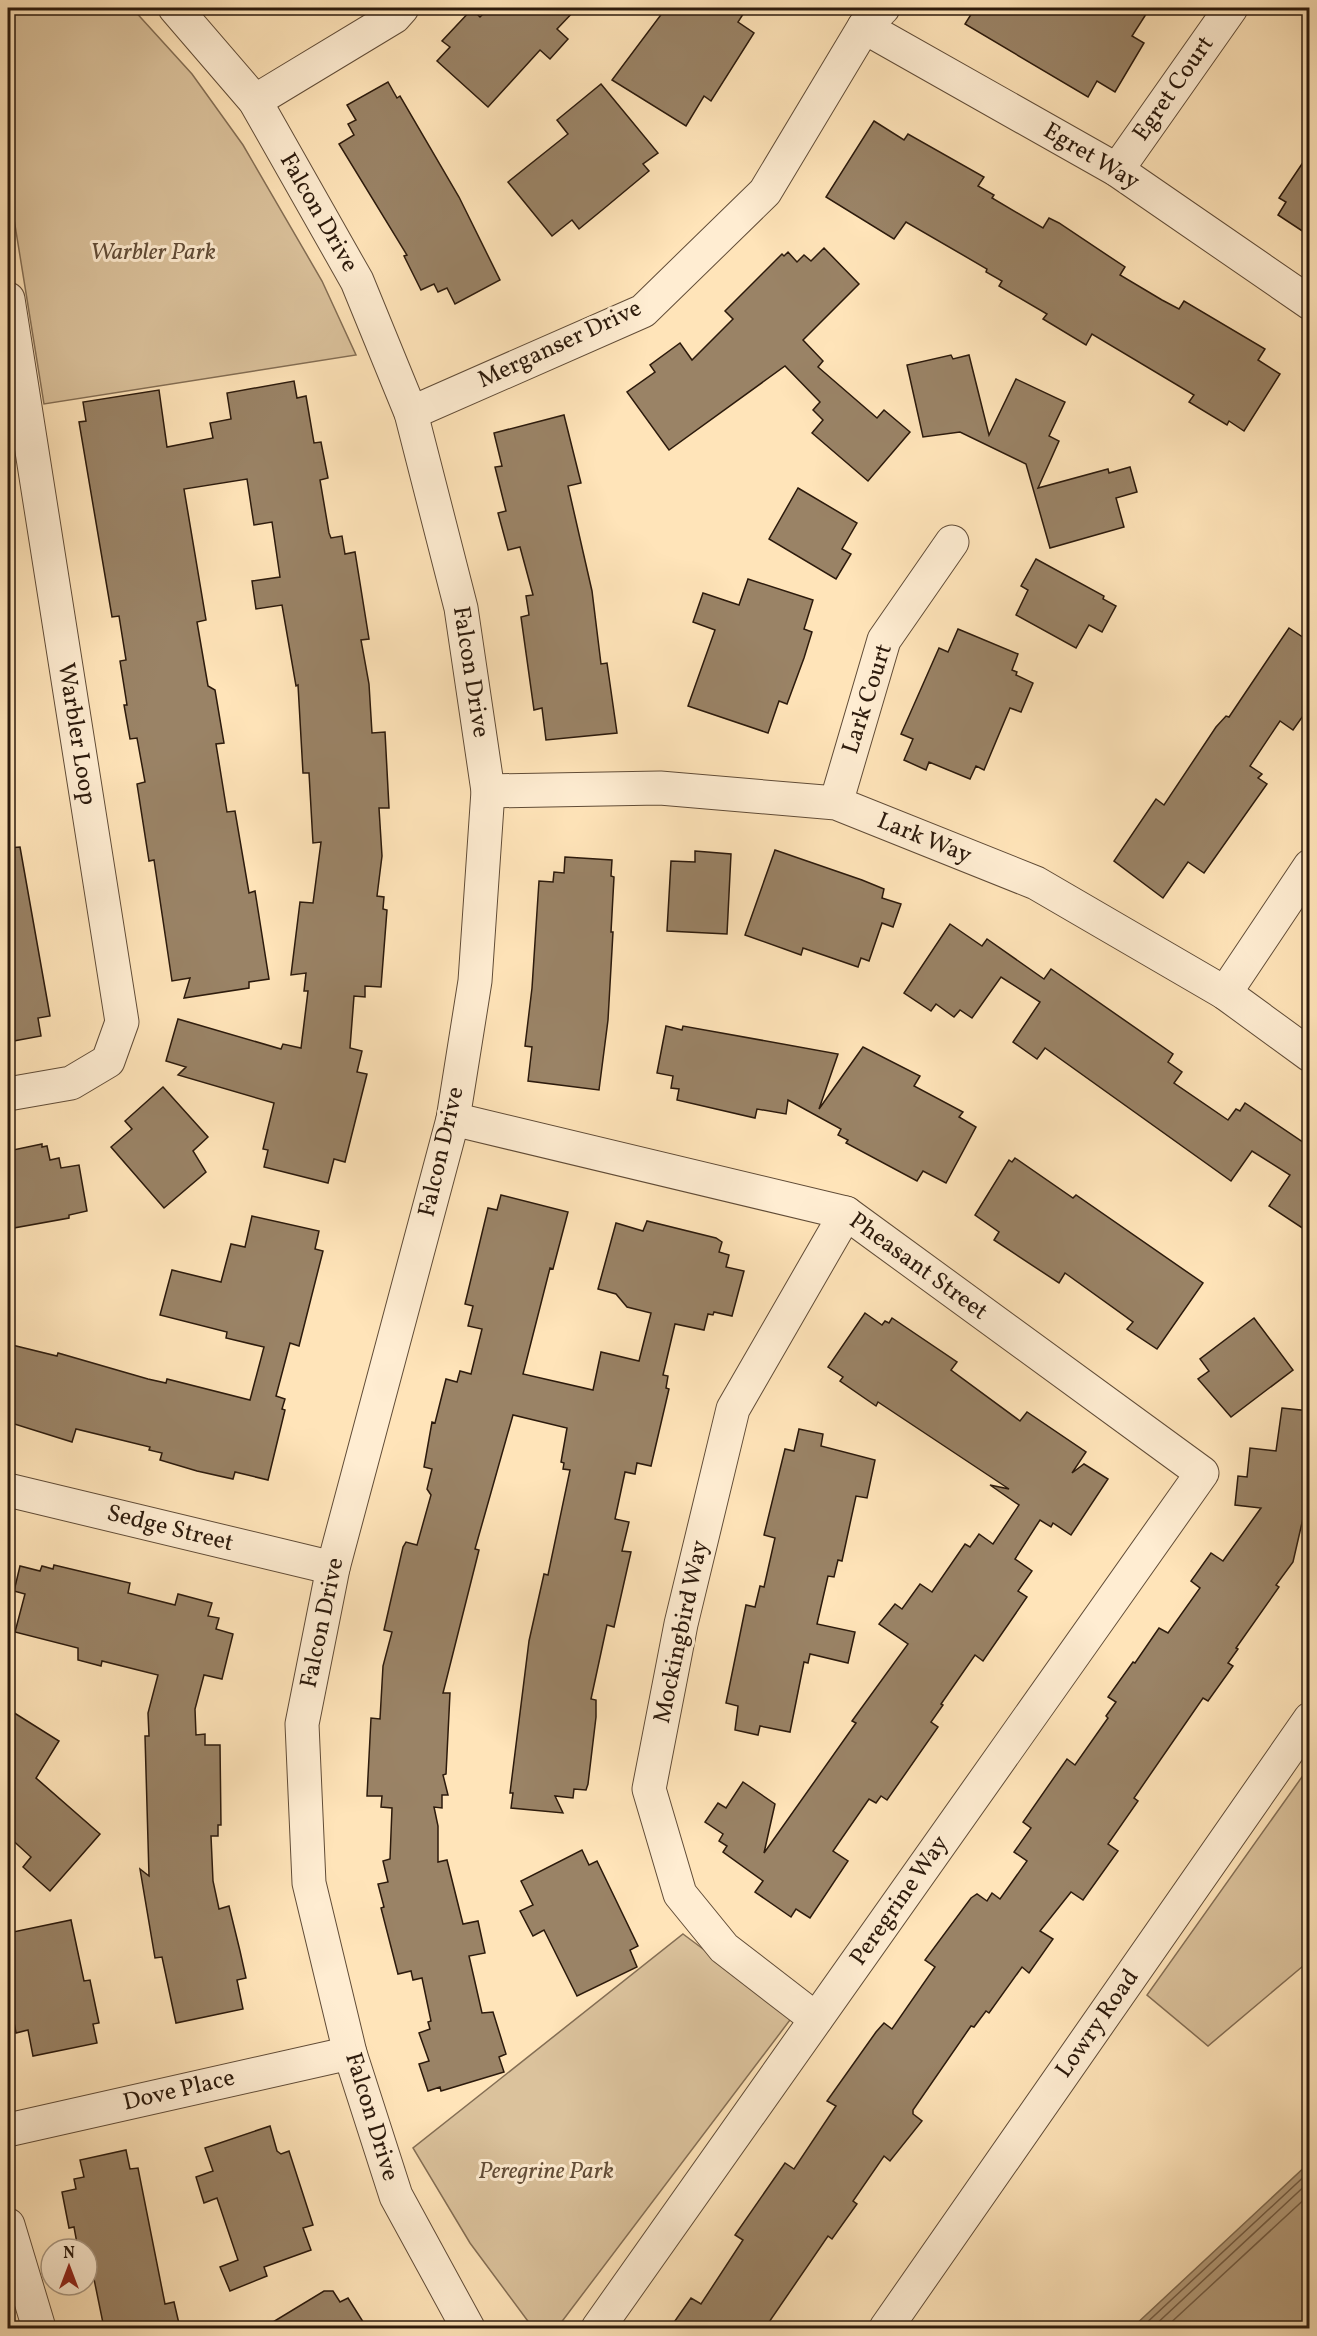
<svg xmlns="http://www.w3.org/2000/svg" width="1317" height="2336" viewBox="0 0 1317 2336" font-family="Vollkorn,serif">
	<rect width="100%" height="100%" fill="#ffe4b9"/>
	<filter id="stains"><feTurbulence type="fractalNoise" baseFrequency=".00333" numOctaves="4"/><feColorMatrix values="0 0 0 0 .2 0 0 0 0 .09 0 0 0 0 .02 0 0 0 .5 -.17"/></filter>
	<radialGradient id="worn" r=".72"><stop offset=".6" stop-color="#630" stop-opacity="0"/><stop offset="1" stop-color="#630" stop-opacity=".3"/></radialGradient>
	<!-- green -->
	<g fill="#dbc29c" stroke="#846e54" stroke-width="1.5">
		<polygon points="8,8 132,8 192,74 243,145 322,281 356,355 44,404 8,182"/>
		<polygon points="1309,1767 1309,1961 1208,2046 1147,1995"/>
		<polygon points="683,1934 793,2016 557,2328 533,2328 470,2243 413,2148"/>
	</g>
	<!-- water -->
	<polygon fill="#b79f7e" stroke="#7f6a50" stroke-width="1.5" points="1309,2163 1309,2328 1132,2328"/>
	<g fill="none" stroke-linecap="round" stroke-linejoin="round">
		<!-- shore -->
		<g stroke="#725c45" stroke-width="1.5">
			<polyline points="1141,2328 1310,2171"/>
			<polyline points="1152,2328 1310,2181"/>
			<polyline points="1165,2328 1310,2194"/>
		</g>
	</g>
	<!-- building -->
	<g fill="#9a8366" stroke="#2c1a0c" stroke-width="1.5">
		<polygon points="489,8 577,8 557,29 568,39 550,59 540,50 488,107 437,61 450,47 442,41 472,9 480,17"/>
		<polygon points="666,8 747,8 738,22 754,33 711,101 704,96 686,126 612,80"/>
		<polygon points="975,8 1150,8 1132,36 1144,43 1115,92 1097,81 1088,97 965,24"/>
		<polygon points="388,82 397,98 400,96 459,197 500,280 455,304 447,288 438,292 434,284 421,290 404,256 407,255 339,144 354,135 348,124 356,120 347,105"/>
		<polygon points="601,84 658,153 643,164 649,171 607,206 579,229 572,220 552,236 508,182 568,134 557,120"/>
		<polygon points="874,121 904,140 908,134 984,177 978,186 994,195 992,198 1043,228 1049,218 1059,223 1125,267 1120,275 1162,300 1179,309 1184,301 1265,349 1258,360 1280,374 1244,431 1229,421 1227,425 1189,402 1194,395 1092,334 1086,345 1043,319 1047,314 999,286 1002,281 986,272 987,269 906,222 894,239 826,197"/>
		<polygon points="1310,152 1310,236 1278,215 1286,202 1279,198"/>
		<polygon points="824,248 859,284 803,340 823,361 818,367 877,418 884,410 910,432 868,481 812,433 823,420 813,410 820,402 785,366 669,450 627,392 655,372 650,365 680,343 692,360 733,319 725,311 782,254 784,256 788,252 797,262 804,255 811,261"/>
		<polygon points="951,355 953,359 969,355 989,435 1016,379 1065,402 1049,436 1059,441 1038,488 1108,469 1109,473 1130,467 1137,492 1116,498 1124,527 1050,548 1026,464 960,432 923,437 907,365"/>
		<polygon points="294,381 297,398 306,396 314,443 321,442 328,478 320,480 329,533 331,538 342,536 345,554 355,552 369,639 361,640 369,684 372,733 385,732 389,808 379,808 382,856 377,896 384,897 383,909 387,910 381,987 365,986 365,997 354,996 350,1048 362,1051 357,1072 367,1074 345,1162 334,1159 328,1183 264,1167 268,1150 263,1149 274,1103 178,1075 186,1067 166,1061 178,1019 281,1049 283,1044 301,1048 308,991 304,991 306,973 291,975 300,902 313,903 321,842 313,843 309,773 303,773 298,685 296,686 282,605 256,609 252,581 280,577 272,522 254,525 247,479 184,489 206,620 197,622 208,686 215,690 224,743 216,744 227,812 235,811 249,893 255,891 269,979 249,982 249,988 184,998 190,978 172,981 154,860 149,861 137,784 145,782 137,738 130,739 124,705 127,705 120,661 126,660 119,616 112,617 79,422 86,421 83,402 159,390 167,447 213,438 210,423 231,419 227,393"/>
		<polygon points="564,415 581,483 568,486 592,591 601,664 607,663 617,733 546,740 542,708 534,710 521,617 529,615 526,596 533,595 520,547 508,550 498,513 506,511 495,467 502,466 494,433"/>
		<polygon points="798,488 857,523 842,549 851,554 836,579 769,539"/>
		<polygon points="1036,559 1104,596 1103,599 1116,606 1102,632 1089,625 1076,648 1016,615 1028,590 1021,586"/>
		<polygon points="748,579 813,600 804,629 812,632 804,658 787,704 779,701 768,733 688,706 715,630 693,622 703,593 739,605"/>
		<polygon points="1289,628 1310,642 1310,706 1293,730 1280,721 1250,766 1262,774 1258,778 1267,784 1204,873 1188,862 1163,898 1114,861 1156,799 1164,805 1216,727 1226,716 1229,717"/>
		<polygon points="958,629 1018,654 1012,670 1017,672 1016,675 1033,683 1021,712 1010,708 984,770 976,766 970,779 929,762 926,770 904,760 913,739 901,734 939,648 948,652"/>
		<polygon points="20,847 50,1016 38,1018 41,1036 8,1042 8,848"/>
		<polygon points="775,850 862,880 884,889 882,898 901,904 893,927 882,923 869,961 861,958 858,967 803,948 801,955 745,935"/>
		<polygon points="695,851 731,854 727,934 667,931 671,861 695,862"/>
		<polygon points="565,857 612,860 611,876 614,877 611,932 613,932 608,1020 599,1090 528,1081 532,1047 525,1046 532,988 539,881 553,882 554,872 564,873"/>
		<polygon points="950,924 982,946 987,939 1044,979 1051,969 1173,1054 1168,1062 1182,1072 1174,1083 1228,1120 1236,1109 1240,1111 1245,1103 1310,1147 1310,1233 1269,1206 1290,1175 1252,1151 1231,1181 1045,1048 1037,1059 1013,1042 1040,1002 1001,977 972,1018 960,1010 954,1017 936,1004 931,1011 904,993"/>
		<polygon points="666,1026 682,1030 683,1026 838,1054 819,1109 863,1047 920,1076 914,1086 963,1112 959,1117 976,1127 946,1183 923,1171 917,1181 846,1143 848,1140 838,1135 841,1129 788,1100 786,1114 757,1109 755,1118 677,1100 679,1089 671,1088 673,1076 657,1073"/>
		<polygon points="163,1087 208,1137 193,1151 206,1172 164,1208 111,1147 132,1129 125,1121"/>
		<polygon points="42,1144 42,1147 47,1146 50,1160 59,1158 61,1168 79,1165 87,1211 69,1215 69,1218 8,1229 8,1151"/>
		<polygon points="1015,1158 1073,1198 1076,1195 1203,1283 1157,1349 1127,1329 1133,1322 1065,1273 1059,1283 994,1240 999,1232 975,1215 1009,1160 1012,1162"/>
		<polygon points="501,1195 568,1212 553,1269 550,1268 523,1374 593,1390 601,1352 639,1361 651,1313 627,1307 616,1294 598,1289 616,1223 643,1231 647,1221 716,1238 722,1242 719,1252 729,1255 726,1267 744,1271 732,1316 714,1312 713,1315 708,1314 704,1330 675,1324 663,1375 668,1376 666,1388 669,1389 651,1466 637,1463 635,1474 625,1472 615,1519 629,1522 622,1551 631,1552 614,1627 607,1625 591,1699 596,1700 596,1717 588,1784 586,1790 574,1789 573,1798 555,1796 563,1813 511,1808 513,1793 510,1793 529,1641 544,1574 548,1575 570,1470 563,1469 564,1463 561,1462 567,1428 513,1415 475,1549 479,1550 443,1693 450,1693 446,1774 443,1775 448,1795 442,1795 442,1808 434,1807 438,1826 438,1862 447,1860 463,1924 478,1921 485,1953 469,1956 482,2013 493,2012 506,2054 499,2057 504,2072 441,2091 440,2087 428,2091 419,2064 429,2061 419,2033 430,2029 428,2022 431,2021 422,1978 413,1980 411,1971 398,1974 381,1908 384,1907 378,1884 388,1882 383,1861 390,1859 392,1808 381,1807 382,1796 367,1796 371,1718 380,1719 383,1666 392,1632 384,1630 403,1547 406,1542 417,1545 431,1495 427,1489 432,1469 424,1467 432,1422 435,1423 446,1379 457,1382 460,1371 471,1374 482,1329 468,1326 473,1306 465,1304 488,1208 497,1210"/>
		<polygon points="252,1216 319,1231 315,1249 323,1251 299,1346 290,1343 276,1396 285,1399 282,1409 285,1410 268,1480 235,1472 233,1479 197,1471 160,1460 162,1453 149,1450 150,1447 76,1429 72,1442 8,1422 8,1344 57,1356 58,1353 148,1379 166,1383 167,1379 250,1400 264,1347 226,1338 227,1332 160,1315 172,1270 221,1282 231,1244 245,1247"/>
		<polygon points="865,1313 882,1325 885,1321 889,1323 892,1318 957,1362 951,1370 1020,1421 1027,1412 1086,1452 1072,1473 1084,1464 1108,1479 1071,1535 1053,1523 1051,1527 1040,1520 1015,1559 1032,1571 1018,1591 1027,1597 983,1661 975,1655 941,1704 943,1705 931,1722 938,1727 887,1800 881,1796 876,1803 869,1799 833,1851 848,1861 810,1918 796,1909 791,1917 755,1892 763,1881 723,1852 727,1846 719,1841 723,1834 705,1822 718,1803 726,1808 743,1782 775,1804 764,1853 856,1723 852,1721 908,1644 879,1624 895,1604 902,1609 920,1584 932,1592 965,1544 970,1547 979,1534 993,1544 1019,1505 990,1485 1009,1489 878,1402 876,1406 840,1381 843,1377 828,1367"/>
		<polygon points="1254,1318 1293,1370 1231,1417 1198,1379 1209,1371 1200,1359"/>
		<polygon points="1282,1408 1310,1411 1310,1514 1304,1514 1293,1562 1276,1585 1279,1587 1236,1648 1238,1649 1228,1663 1233,1666 1208,1701 1203,1698 1134,1798 1138,1801 1108,1844 1118,1851 1083,1900 1071,1892 1040,1931 1053,1939 1029,1973 1022,1967 989,2013 986,2011 974,2027 971,2026 913,2110 913,2114 922,2121 890,2161 884,2156 853,2201 857,2204 832,2239 828,2236 765,2328 670,2328 691,2298 701,2304 743,2240 735,2235 785,2163 794,2169 836,2106 827,2101 876,2032 884,2023 892,2029 935,1967 925,1960 971,1898 977,1894 987,1901 992,1893 1000,1899 1027,1861 1014,1852 1031,1828 1023,1822 1067,1759 1075,1765 1108,1718 1106,1716 1116,1702 1108,1697 1133,1662 1135,1663 1159,1628 1168,1633 1200,1588 1191,1581 1211,1553 1223,1561 1261,1508 1235,1505 1238,1476 1247,1477 1250,1448 1276,1451"/>
		<polygon points="799,1429 823,1434 821,1446 875,1460 867,1498 856,1496 842,1561 838,1560 834,1577 828,1576 817,1624 855,1632 848,1663 810,1654 808,1663 804,1662 790,1732 760,1726 758,1735 735,1730 738,1706 726,1703 746,1605 755,1607 760,1586 764,1587 775,1538 764,1535 785,1449 794,1451"/>
		<polygon points="54,1565 130,1583 128,1593 175,1605 178,1594 212,1603 208,1616 219,1618 216,1629 233,1634 222,1679 204,1675 195,1709 196,1735 205,1734 205,1745 220,1745 221,1825 218,1825 218,1836 211,1836 213,1881 219,1909 229,1906 240,1951 246,1978 237,1980 243,2009 176,2023 162,1957 155,1958 140,1869 149,1876 145,1736 149,1736 148,1713 158,1675 102,1661 101,1666 78,1660 78,1648 15,1632 25,1594 14,1591 20,1566 40,1571 42,1566 53,1569"/>
		<polygon points="8,1709 59,1741 36,1778 100,1834 50,1891 23,1867 31,1857 8,1836"/>
		<polygon points="582,1850 589,1865 597,1861 638,1946 630,1950 637,1967 577,1996 544,1930 533,1936 520,1911 533,1905 521,1881"/>
		<polygon points="71,1920 84,1981 90,1980 99,2023 93,2024 97,2043 33,2056 28,2030 16,2033 8,1991 8,1933"/>
		<polygon points="270,2126 277,2151 281,2154 289,2151 313,2225 303,2228 311,2250 264,2267 267,2276 230,2291 220,2267 238,2260 217,2198 204,2203 196,2177 213,2171 205,2148"/>
		<polygon points="126,2150 130,2169 138,2168 165,2304 174,2302 180,2328 104,2328 94,2279 87,2280 87,2249 78,2249 74,2227 69,2228 62,2192 76,2189 74,2179 84,2177 80,2160"/>
		<polygon points="324,2291 333,2291 340,2302 348,2298 367,2328 263,2328"/>
	</g>
	<g fill="none" stroke-linecap="round" stroke-linejoin="round">
		<!-- minor casing -->
		<g stroke="#614c37" stroke-width="35">
			<g id="minor">
				<polyline points="175,8 255,101 357,281 411,413 461,608 488,791 475,981 453,1119 333,1568 302,1724 309,1883 350,2053 396,2196 468,2328"/>
				<polyline points="864,27 1117,170 1310,303"/>
				<polyline points="255,101 394,17 402,8"/>
				<polyline points="1117,170 1231,8"/>
				<polyline points="8,299 122,1022 108,1061 71,1083 8,1094"/>
				<polyline points="411,413 643,311 765,192 864,27 883,8"/>
				<polyline points="488,791 660,788 836,803 1036,883 1225,993 1310,1055"/>
				<polyline points="836,803 884,640 952,542"/>
				<polyline points="1225,993 1310,866"/>
				<polyline points="453,1119 846,1213 1202,1473 598,2328"/>
				<polyline points="8,1490 333,1568"/>
				<polyline points="816,2019 724,1948 680,1894 649,1789 681,1624 733,1409 846,1213"/>
				<polyline points="8,2130 350,2053"/>
				<polyline points="8,2225 39,2328"/>
				<polyline points="886,2328 1310,1719"/>
			</g>
		</g>
		<!-- minor -->
		<use href="#minor" stroke="#ffedd2" stroke-width="33"/>
	</g>
	<g text-anchor="middle" dominant-baseline="central" stroke-width="6" stroke-linejoin="round" paint-order="stroke">
		<!-- street labels -->
		<g font-size="24" fill="#2c1a0c" stroke="#ffedd2">
			<text transform="translate(1174 89) rotate(-55)">Egret Court</text>
			<text transform="translate(1091 157) rotate(31)">Egret Way</text>
			<text transform="translate(318 213) rotate(60)">Falcon Drive</text>
			<text transform="translate(560 345) rotate(-25)">Merganser Drive</text>
			<text transform="translate(470 672) rotate(81)">Falcon Drive</text>
			<text transform="translate(868 699) rotate(-72)">Lark Court</text>
			<text transform="translate(76 734) rotate(81)">Warbler Loop</text>
			<text transform="translate(924 839) rotate(22)">Lark Way</text>
			<text transform="translate(442 1152) rotate(-77)">Falcon Drive</text>
			<text transform="translate(918 1267) rotate(36)">Pheasant Street</text>
			<text transform="translate(170 1529) rotate(14)">Sedge Street</text>
			<text transform="translate(323 1623) rotate(-78)">Falcon Drive</text>
			<text transform="translate(682 1632) rotate(-78)">Mockingbird Way</text>
			<text transform="translate(900 1901) rotate(-55)">Peregrine Way</text>
			<text transform="translate(1098 2024) rotate(-55)">Lowry Road</text>
			<text transform="translate(179 2091) rotate(-13)">Dove Place</text>
			<text transform="translate(371 2117) rotate(73)">Falcon Drive</text>
		</g>
		<!-- park labels -->
		<g font-size="24" font-style="italic" fill="#614c37" stroke="#ffedd2">
			<text x="153" y="253">Warbler Park</text>
			<text x="546" y="2172">Peregrine Park</text>
		</g>
	</g>
	<!-- margin -->
	<rect width="1317" height="2336" fill="none" stroke="#ffe4b9" stroke-width="30"/>
	<rect x="9" y="9" width="1299" height="2318" fill="none" stroke="#2c1a0c" stroke-width="3"/>
	<rect x="15" y="15" width="1287" height="2306" fill="none" stroke="#2c1a0c" stroke-width="1.5"/>
	<!-- north arrow -->
	<g transform="translate(69 2267)"><circle r="28" fill="#ffedd2" stroke="#ab9983" stroke-width="1.5"/>
	<path d="M0-4.5L10 22L0 15L-10 22Z" fill="#8f2418"/>
	<text y="-9" font-size="16" font-weight="bold" text-anchor="middle" fill="#2c1a0c">N</text>
	</g>
	<rect width="100%" height="100%" filter="url(#stains)"/>
	<rect width="100%" height="100%" fill="url(#worn)"/>
</svg>
